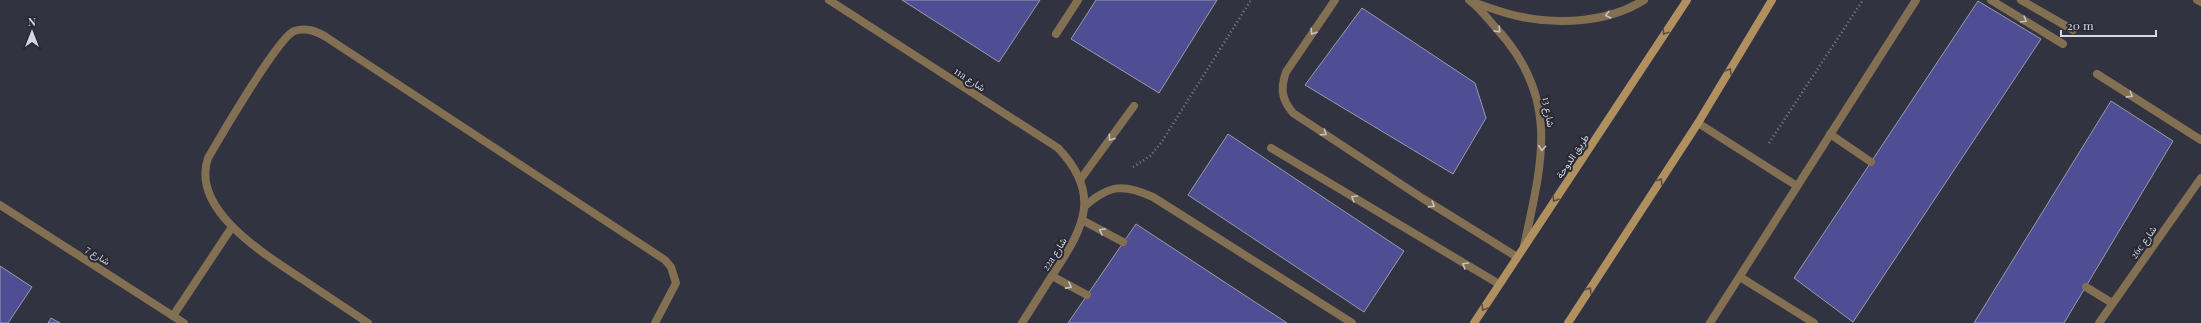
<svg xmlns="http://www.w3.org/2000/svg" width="2201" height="323" viewBox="0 0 2201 323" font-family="'Playfair Display',Vazirmatn,serif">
	<rect width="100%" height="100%" fill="#323340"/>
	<!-- building -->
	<g fill="#4f4d94" stroke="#999baa">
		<polygon points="902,0 1040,0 999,62"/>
		<polygon points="1096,0 1217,0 1159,93 1071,39"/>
		<polygon points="1978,1 2041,39 1853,322 1794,278"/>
		<polygon points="1362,8 1475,83 1486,118 1453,174 1305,85"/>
		<polygon points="2111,101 2173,141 2064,323 1974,323"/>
		<polygon points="1228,134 1404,251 1364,312 1188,195"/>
		<polygon points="1136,224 1287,323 1068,323"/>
		<polygon points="0,266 32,287 8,323 0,323"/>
		<polygon points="51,318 60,323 48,323"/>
	</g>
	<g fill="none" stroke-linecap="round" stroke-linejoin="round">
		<!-- path -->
		<g stroke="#80818c" stroke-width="2.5" stroke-dasharray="1 3" stroke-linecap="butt">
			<polyline points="1769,143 1863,0"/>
			<polyline points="1133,167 1150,156 1161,143 1251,0"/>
		</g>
		<!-- service -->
		<g stroke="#836f51" stroke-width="8">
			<path d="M1335,0L1286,72C1280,89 1282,100 1293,113L1422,198L1517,257"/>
			<polyline points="1991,0 2063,44"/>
			<polyline points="2021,0 2073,30"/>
			<polyline points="1056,34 1078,0"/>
			<polyline points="2097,74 2201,140"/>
			<polyline points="1698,123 1797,186"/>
			<polyline points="1830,134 1871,162"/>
			<polyline points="1271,148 1499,284"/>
			<polyline points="1080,180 1134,106"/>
			<path d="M1085,206C1110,184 1124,184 1153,197L1352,323"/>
			<polyline points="1082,220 1123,242"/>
			<polyline points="1052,276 1087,295"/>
			<polyline points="1740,277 1814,323"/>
			<polyline points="2086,287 2112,303"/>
			<polyline points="173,316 232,227"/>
			<path d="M368,323C346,308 324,294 302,279C266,255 190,210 208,158C220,137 278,38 294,31C306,27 316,31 326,37L665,260L671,267L676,283L655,323"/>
			<polyline points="1710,323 1916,0"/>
		</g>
		<!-- minor -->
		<g stroke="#836f51" stroke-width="8">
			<path d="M829,0L1058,148C1101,193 1085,226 1055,271C1044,288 1033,306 1022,323"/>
			<path d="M1469,0C1479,7 1488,19 1496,28C1561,98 1542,162 1524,246"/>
			<polyline points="2197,0 2201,2"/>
			<path d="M1472,2C1488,7 1505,14 1522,17C1561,25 1609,22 1644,0"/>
			<polyline points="0,205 184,323"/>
			<polyline points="2099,323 2201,178"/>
		</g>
		<!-- secondary -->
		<g stroke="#b0905e" stroke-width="8">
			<polyline points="1474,323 1687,0"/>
			<polyline points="1568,323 1698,123 1772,0"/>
		</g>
	</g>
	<!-- one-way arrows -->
	<defs><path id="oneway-chevron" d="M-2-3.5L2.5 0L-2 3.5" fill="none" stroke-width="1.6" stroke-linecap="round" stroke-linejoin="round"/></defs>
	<g stroke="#c5c2c3">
		<use href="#oneway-chevron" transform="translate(1608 15) rotate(166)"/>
		<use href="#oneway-chevron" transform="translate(2024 20) rotate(31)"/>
		<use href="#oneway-chevron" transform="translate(1498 30) rotate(47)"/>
		<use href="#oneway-chevron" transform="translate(1313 32) rotate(124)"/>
		<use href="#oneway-chevron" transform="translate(2130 95) rotate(32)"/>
		<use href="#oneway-chevron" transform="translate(1324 133) rotate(34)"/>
		<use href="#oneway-chevron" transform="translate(1111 138) rotate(126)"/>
		<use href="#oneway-chevron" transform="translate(1542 148) rotate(94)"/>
		<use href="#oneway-chevron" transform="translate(1354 198) rotate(-149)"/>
		<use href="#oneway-chevron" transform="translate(1432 205) rotate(32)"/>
		<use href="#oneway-chevron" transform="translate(1102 231) rotate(-152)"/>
		<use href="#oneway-chevron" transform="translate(1465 265) rotate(-149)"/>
		<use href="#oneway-chevron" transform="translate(1069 286) rotate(29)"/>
	</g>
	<g stroke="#584d43">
		<use href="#oneway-chevron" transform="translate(1665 32) rotate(124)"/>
		<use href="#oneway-chevron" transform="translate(1729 71) rotate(-59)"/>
		<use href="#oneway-chevron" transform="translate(1660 181) rotate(-57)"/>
		<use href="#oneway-chevron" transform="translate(1555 199) rotate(124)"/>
		<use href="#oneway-chevron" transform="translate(1589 290) rotate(-57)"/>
		<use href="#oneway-chevron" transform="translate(1484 308) rotate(122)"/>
	</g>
	<g text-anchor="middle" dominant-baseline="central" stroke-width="4" stroke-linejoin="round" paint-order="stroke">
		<!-- street labels -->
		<g font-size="10" fill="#d6d7df" stroke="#282935">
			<text transform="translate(970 79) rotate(33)">11a شارع</text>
			<text transform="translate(1549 112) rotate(80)">شارع 13</text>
			<text transform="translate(1572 156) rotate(-56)">طريق الدوحة</text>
			<text transform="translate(2143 242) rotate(-55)">26c شارع</text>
			<text transform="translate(1054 254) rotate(-58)">22a شارع</text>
			<text transform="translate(98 255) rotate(33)">شارع 7</text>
		</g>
	</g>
	<!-- north arrow -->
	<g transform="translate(32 32)" stroke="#282935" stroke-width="3" paint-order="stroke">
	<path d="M0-3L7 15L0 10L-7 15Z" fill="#d6d7df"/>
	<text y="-6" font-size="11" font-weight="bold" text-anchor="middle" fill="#d6d7df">N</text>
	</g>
	<!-- scale -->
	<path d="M2061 30v6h95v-6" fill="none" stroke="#d6d7df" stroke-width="2"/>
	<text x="2067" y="30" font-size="12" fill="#d6d7df" stroke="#282935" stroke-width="3" paint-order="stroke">20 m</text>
</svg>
